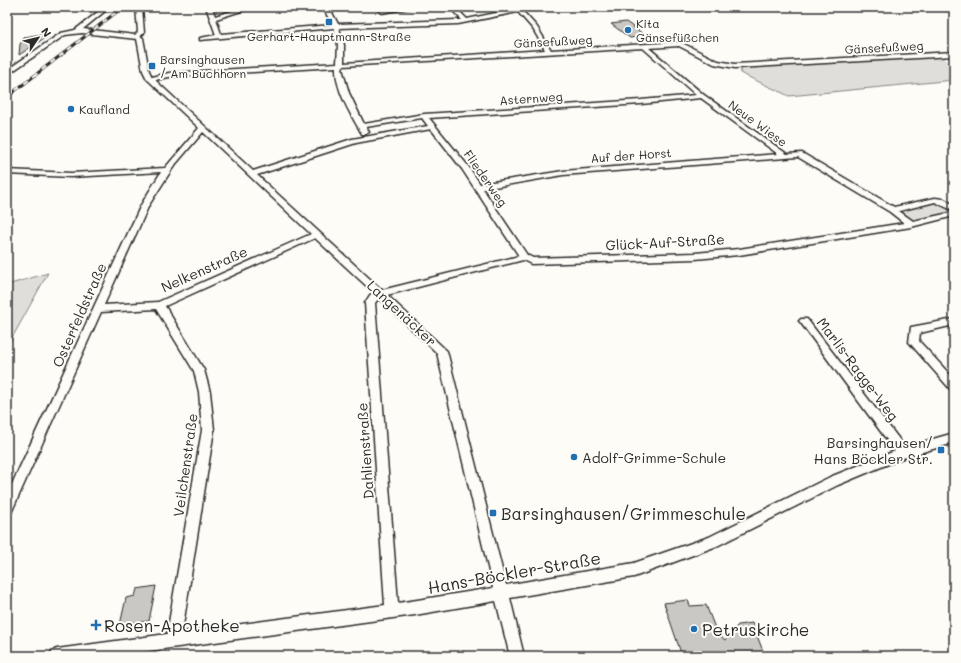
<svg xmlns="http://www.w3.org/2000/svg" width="961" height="663" viewBox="0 0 961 663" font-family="Mali,sans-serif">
	<rect width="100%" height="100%" fill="#fdfcf7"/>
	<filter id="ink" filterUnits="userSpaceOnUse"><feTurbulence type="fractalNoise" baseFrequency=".025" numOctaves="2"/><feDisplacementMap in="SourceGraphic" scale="8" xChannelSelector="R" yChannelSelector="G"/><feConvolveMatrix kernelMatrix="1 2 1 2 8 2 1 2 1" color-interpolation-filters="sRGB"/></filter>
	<g filter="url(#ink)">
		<!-- green -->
		<g fill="#dfdeda" stroke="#858482">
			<polygon points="942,56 954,68 954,80 789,96 740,73 742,68"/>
			<polygon points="935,200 954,209 954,214 911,224 893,210"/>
			<polygon points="48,273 7,347 7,285"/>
		</g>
		<!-- building -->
		<g fill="#c9c8c4" stroke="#2b2b2b">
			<polygon points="626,22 646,36 630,38 611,24"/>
			<polygon points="36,35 49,35 19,55 20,44 25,37"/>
			<polygon points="156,586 149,621 120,625 126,598 135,596 137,589"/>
			<polygon points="688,600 690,606 706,605 717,633 725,640 738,625 752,623 765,656 682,656 664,603"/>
		</g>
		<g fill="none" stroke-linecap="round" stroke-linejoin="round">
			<!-- minor casing -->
			<g stroke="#2b2b2b" stroke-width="3">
				<g id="minor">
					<path d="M104,7H110L83,29L135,35L138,32L136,7H142L144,33L140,36L143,38L149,71L152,77L169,73L337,63L338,45L334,28L200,40V38L216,35L206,7H212L215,16L245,7H254L216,19L221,34L332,25L323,7H329L338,24L458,20H462L449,7H455L467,19L515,9L513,7H519L537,27L551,50L680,42L718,61L735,64L954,52V56L735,68L714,64L679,46L649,48L704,95L787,154L802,153L894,207L935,198L944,199L954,205V211L935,202L899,211L913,221L954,212V216L911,227L739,255L695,259L531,264L523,260L387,295L447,351L506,585L634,563L709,537L830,477L895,451L801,323L799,321L801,319H807L905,447L954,433V443L905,457L838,485L717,546L634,577L510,598L524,656H510L496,601L415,615L112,656H50L52,651L57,649L167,634L202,430L199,392L194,371L156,309L101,312L11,513L7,515V495L141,205L161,172L71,177L7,174V170L71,173L165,168L199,128L147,79L143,71L137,39L82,33L65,35L7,75V70L61,33L75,30ZM518,12L533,29L545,50L344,63V45L339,28L458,24ZM643,48L696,95L641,100L424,114L364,124L349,93L342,69L343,66ZM336,67C335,89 351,115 362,134H365L369,132L366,127L422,118L428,126L352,139L253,171L155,80L169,77ZM701,98L778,154L563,171L480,184L468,166L429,118L641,104ZM431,129L462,169L519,256L382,290L257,175L356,143ZM203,132L311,234L158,302L104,305L149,205L174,166ZM798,157L890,212L904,223L739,249L695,253L533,258L527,255L483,189L563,175ZM315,238L374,293L370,295L365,303L385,605L182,632L214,430L210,392L204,370L165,306ZM379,298L437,353L493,588L398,603L375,303Z"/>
					<polygon points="399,7 414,7 382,13 379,11"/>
					<polygon points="954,319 954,325 920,333 919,341 954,379 954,390 950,389 909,342 911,327"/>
				</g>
			</g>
			<!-- minor -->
			<use href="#minor" fill="#fdfcf7" fill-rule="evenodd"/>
			<!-- rail casing -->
			<g stroke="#2b2b2b" stroke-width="3">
				<polyline id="rail" points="7,97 123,7"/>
			</g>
			<!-- rail -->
			<use href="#rail" stroke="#fdfcf7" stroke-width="2" stroke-dasharray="5.5" stroke-linecap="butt"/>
		</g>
	</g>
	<!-- markers -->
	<g fill="#1f6fb2" stroke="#fdfcf7" stroke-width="1.5">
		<rect x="325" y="18" width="8" height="8" rx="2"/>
		<circle cx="628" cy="30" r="4"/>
		<rect x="148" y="62" width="8" height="8" rx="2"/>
		<circle cx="71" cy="109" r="4"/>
		<rect x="937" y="446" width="8" height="8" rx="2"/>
		<circle cx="574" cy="457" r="4"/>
		<rect x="489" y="509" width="8" height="8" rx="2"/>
		<path d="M94 619h4v4h4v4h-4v4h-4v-4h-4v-4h4z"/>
		<circle cx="694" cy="629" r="4"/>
	</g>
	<g text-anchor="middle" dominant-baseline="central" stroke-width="4" stroke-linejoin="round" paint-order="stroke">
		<!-- far-poi labels -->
		<g font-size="12" fill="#2b2b2b" stroke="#fdfcf7" text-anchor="start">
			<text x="636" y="23">Kita<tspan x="636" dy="14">Gänsefüßchen</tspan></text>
			<text x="329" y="36" text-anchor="middle">Gerhart-Hauptmann-Straße</text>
			<text x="160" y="59">Barsinghausen<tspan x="160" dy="14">/ Am Buchhorn</tspan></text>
			<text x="79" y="109">Kaufland</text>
		</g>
		<!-- far-street labels -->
		<g font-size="12" fill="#2b2b2b" stroke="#fdfcf7">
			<text transform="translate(553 41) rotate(-3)">Gänsefußweg</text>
			<text transform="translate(884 47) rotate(-3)">Gänsefußweg</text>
			<text transform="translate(531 98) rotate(-4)">Asternweg</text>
			<text transform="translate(758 123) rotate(36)">Neue Wiese</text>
			<text transform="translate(631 155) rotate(-4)">Auf der Horst</text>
			<text transform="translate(486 178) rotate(55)">Fliederweg</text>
		</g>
		<!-- street labels -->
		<g font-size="14" fill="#2b2b2b" stroke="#fdfcf7">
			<text transform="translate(665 242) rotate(-3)">Glück-Auf-Straße</text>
			<text transform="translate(204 269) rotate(-24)">Nelkenstraße</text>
			<text transform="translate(402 313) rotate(43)">Langenäcker</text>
			<text transform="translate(79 315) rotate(-66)">Osterfeldstraße</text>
			<text transform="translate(858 369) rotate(53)">Marlis-Ragge-Weg</text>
			<text transform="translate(365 451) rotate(-94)">Dahlienstraße</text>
			<text transform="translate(185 465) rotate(-82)">Veilchenstraße</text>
		</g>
		<!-- poi labels -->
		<g font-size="14" fill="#2b2b2b" stroke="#fdfcf7" text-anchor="end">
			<text x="933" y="442">Barsinghausen/<tspan x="933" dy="16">Hans Böckler Str.</tspan></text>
			<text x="582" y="457" text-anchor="start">Adolf-Grimme-Schule</text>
		</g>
		<!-- near-poi labels -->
		<g font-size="17" fill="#2b2b2b" stroke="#fdfcf7" text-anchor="start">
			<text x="501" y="513">Barsinghausen/Grimmeschule</text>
			<text x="104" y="625">Rosen-Apotheke</text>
			<text x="702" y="629">Petruskirche</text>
		</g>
		<!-- near-street labels -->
		<g font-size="17" fill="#2b2b2b" stroke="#fdfcf7">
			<text transform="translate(514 572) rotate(-10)">Hans-Böckler-Straße</text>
		</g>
	</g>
	<!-- margin -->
	<rect width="961" height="663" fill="none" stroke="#fdfcf7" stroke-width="24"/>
	<rect x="12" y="12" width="937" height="639" fill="none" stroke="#2b2b2b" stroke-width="1.5" filter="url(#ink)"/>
	<!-- north arrow -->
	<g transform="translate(38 38) rotate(55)" stroke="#fdfcf7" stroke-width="3" paint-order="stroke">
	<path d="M0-3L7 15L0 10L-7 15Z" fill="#2b2b2b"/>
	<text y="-6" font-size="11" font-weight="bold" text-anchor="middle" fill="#2b2b2b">N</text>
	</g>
</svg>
